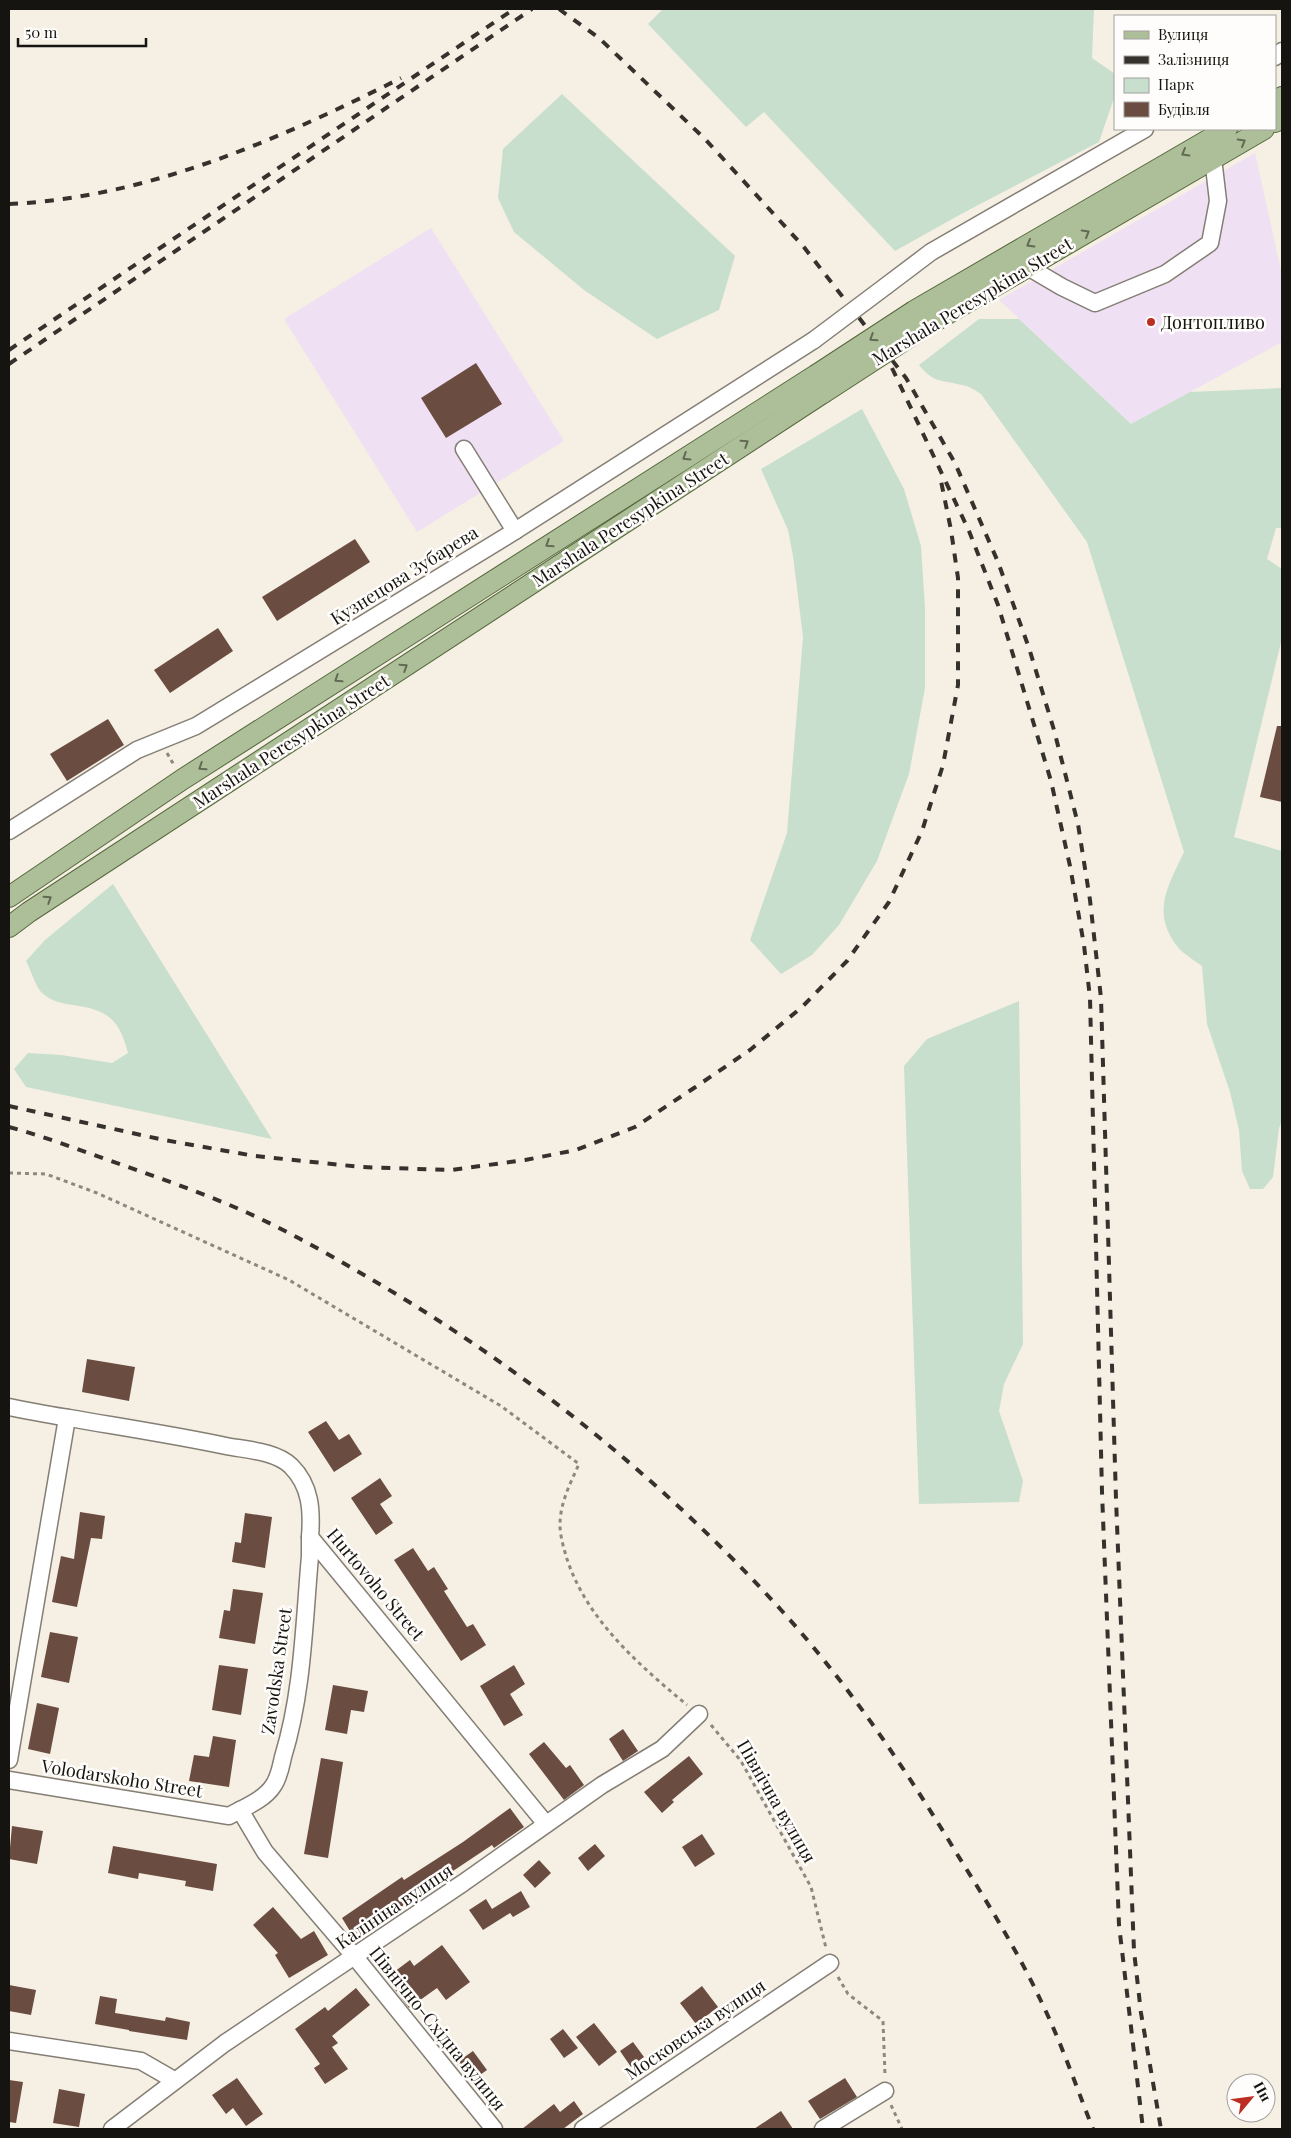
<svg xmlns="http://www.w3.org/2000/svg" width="1291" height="2138" viewBox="0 0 1291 2138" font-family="'Playfair Display',serif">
	<rect width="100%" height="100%" fill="#f6efe4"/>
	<!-- commercial -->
	<g fill="#f0e0f3">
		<polygon points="1255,153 1282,275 1282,342 1131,424 999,300"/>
		<polygon points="431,228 564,441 417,532 284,319"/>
	</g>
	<!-- green -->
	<g fill="#c8dfcd">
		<polygon points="663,9 1094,9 1092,58 1115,74 1115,95 1099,142 963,213 895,251 764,112 746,127 648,24"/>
		<polygon points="562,94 735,256 719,310 657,339 584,290 514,232 498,198 503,149"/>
		<path d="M979,319H1019L1131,424L1190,392L1282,388V528H1276L1267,559L1282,569V638L1234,837L1282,851V1121L1279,1128L1273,1177L1263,1189H1250L1242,1171L1239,1130L1230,1092L1207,1024L1202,966C1194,960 1183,954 1177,946C1151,912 1168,886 1184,852L1087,542L981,394C975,390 969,386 962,385C942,380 933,383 919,365Z"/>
		<polygon points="862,409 904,489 921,546 925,608 925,688 909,774 877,861 839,925 812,955 781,974 750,940 787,833 803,637 793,556 788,530 761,469"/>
		<path d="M113,884L272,1139L26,1087L14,1069L28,1053L61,1055L112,1063L128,1053C119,1018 107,1010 73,1005C61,1003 50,1001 41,992C35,985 31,970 26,961L45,940Z"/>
		<polygon points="1019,1001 1023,1344 1004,1384 999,1411 1023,1481 1019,1502 919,1504 904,1066 927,1039"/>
	</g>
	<!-- building -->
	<g fill="#6b4c40">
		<polygon points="476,363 502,404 446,438 421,398"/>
		<polygon points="355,539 370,562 277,621 262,597"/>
		<polygon points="218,628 233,651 170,693 154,670"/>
		<polygon points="108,719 124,745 67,781 50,754"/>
		<polygon points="1277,726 1282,726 1282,802 1260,797"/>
		<polygon points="87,1359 135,1367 129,1401 82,1392"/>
		<polygon points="326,1421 339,1440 349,1434 362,1454 334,1472 308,1432"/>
		<polygon points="380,1478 392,1496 380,1504 393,1523 376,1535 351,1498"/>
		<polygon points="80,1512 105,1516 102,1539 91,1538 77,1607 52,1602 61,1556 74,1559"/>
		<polygon points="245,1513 272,1517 265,1568 232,1562 235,1542 241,1543"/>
		<polygon points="413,1548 428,1571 434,1567 448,1589 444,1591 467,1627 473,1624 486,1645 461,1661 394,1560"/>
		<polygon points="233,1589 263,1593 255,1644 219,1638 224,1610 230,1611"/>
		<polygon points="50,1632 78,1637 69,1683 41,1677"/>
		<polygon points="219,1665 248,1669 241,1715 212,1710"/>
		<polygon points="514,1665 525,1684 510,1694 523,1715 504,1726 480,1686"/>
		<polygon points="333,1685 368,1691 364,1712 351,1710 347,1734 325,1730"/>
		<polygon points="37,1703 59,1708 50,1754 28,1749"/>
		<polygon points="623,1729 638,1751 623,1761 609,1739"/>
		<polygon points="213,1736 236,1740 229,1787 189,1781 194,1755 209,1757"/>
		<polygon points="544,1742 566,1768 570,1765 584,1785 564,1800 529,1754"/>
		<polygon points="689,1756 703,1774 672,1800 674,1802 662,1813 644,1792"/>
		<polygon points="321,1758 343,1762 328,1858 304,1854"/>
		<polygon points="510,1808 524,1827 494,1848 492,1845 450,1873 452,1876 425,1894 424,1892 393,1913 392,1911 353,1936 342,1918 402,1877 404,1880 463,1842"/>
		<polygon points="12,1826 43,1831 37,1864 9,1859"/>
		<polygon points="702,1834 715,1854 695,1867 682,1847"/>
		<polygon points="595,1844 605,1856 588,1871 578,1858"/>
		<polygon points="113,1846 217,1864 213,1891 185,1886 186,1881 139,1873 138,1879 108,1873"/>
		<polygon points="539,1860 551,1873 535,1888 523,1875"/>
		<polygon points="521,1891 530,1907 513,1917 510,1913 483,1930 469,1910 486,1899 492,1909"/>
		<polygon points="273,1907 301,1939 314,1931 328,1955 289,1978 275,1955 278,1953 253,1925"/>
		<polygon points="442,1945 470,1982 446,2000 437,1988 409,2008 386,1978 410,1960 414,1966"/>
		<polygon points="9,1985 36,1990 31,2015 9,2011"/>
		<polygon points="702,1986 718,2007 696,2024 680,2003"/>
		<polygon points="356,1988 370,2005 332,2036 338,2043 332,2047 348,2069 325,2084 314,2068 320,2064 295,2029 325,2007 328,2011"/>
		<polygon points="100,1996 117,1999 115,2013 165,2021 166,2017 190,2022 187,2040 129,2031 129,2030 95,2024"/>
		<polygon points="594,2023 617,2052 599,2066 576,2037"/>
		<polygon points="563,2029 578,2048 564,2058 550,2039"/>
		<polygon points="633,2042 644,2057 631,2067 620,2051"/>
		<polygon points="473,2051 487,2070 470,2082 456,2063"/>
		<polygon points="237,2078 263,2114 246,2126 233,2108 226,2114 212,2095"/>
		<polygon points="845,2078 857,2097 820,2119 808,2101"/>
		<polygon points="9,2080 23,2082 16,2123 9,2122"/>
		<polygon points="59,2089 85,2094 79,2127 53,2123"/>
		<polygon points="574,2101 583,2114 563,2129 522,2129 554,2104 560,2112"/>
		<polygon points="781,2111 793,2129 754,2129"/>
	</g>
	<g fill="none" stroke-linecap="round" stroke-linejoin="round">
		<!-- minor casing -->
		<g stroke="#847e74" stroke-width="19">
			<g id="minor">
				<polyline points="1275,57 1282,51"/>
				<polyline points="1028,267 1062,287 1095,303 1165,274 1210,243 1218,201 1213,158"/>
				<polyline points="886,286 931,252 1145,129"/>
				<polyline points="464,449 515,531"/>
				<polyline points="9,831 137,750 196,726 515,531 814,340"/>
				<path d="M9,1407C29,1411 49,1415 69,1418C121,1427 174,1435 226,1446C247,1450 275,1451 291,1466C311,1486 312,1511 310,1537L546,1824"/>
				<polyline points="9,1760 67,1418"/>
				<path d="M9,1780L229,1816C243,1808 264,1800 273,1786C279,1778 281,1766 283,1757C303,1692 304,1623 310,1556V1537"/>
				<polyline points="240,1810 265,1852 355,1957 494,2129"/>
				<polyline points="9,2041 141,2061 174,2080"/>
				<polyline points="112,2129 225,2043 463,1883 602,1785 662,1749 699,1714"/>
				<polyline points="583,2129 830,1963"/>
				<polyline points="823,2129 885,2091"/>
			</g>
		</g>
		<!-- major casing -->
		<g stroke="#55673c" stroke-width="22">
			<g id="major">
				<polyline points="1275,101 1282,97"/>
				<polyline points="1275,122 1282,118"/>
				<polyline points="914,311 1227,129"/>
				<polyline points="923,328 1264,129"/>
				<polyline points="9,897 183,779 816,375"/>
				<polyline points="9,927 29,912 823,393"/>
			</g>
		</g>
		<!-- path -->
		<g stroke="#8c877f" stroke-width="3" stroke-dasharray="4 4" stroke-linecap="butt">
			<polyline points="167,753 174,765"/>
			<path d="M9,1173L46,1174L97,1193L289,1280L501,1406L579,1464C570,1484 560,1503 560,1525C560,1536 564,1549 567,1559C587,1620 639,1665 687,1705"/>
			<polyline points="711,1725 741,1761 811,1887 826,1948"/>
			<polyline points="838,1977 848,1994 883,2021 885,2075"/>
			<polyline points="891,2105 902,2129"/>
		</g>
		<!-- minor -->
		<use href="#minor" stroke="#fff" stroke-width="16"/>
		<!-- major -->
		<use href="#major" stroke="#adbf98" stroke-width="20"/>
		<!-- rail -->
		<g stroke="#35322d" stroke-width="4" stroke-dasharray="9 9" stroke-linecap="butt">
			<polyline points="559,9 599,38 705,139 803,246 906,378 955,463 998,562 1029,648 1054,730 1078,824 1090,900 1101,998 1116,1499 1134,1951 1141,2013 1161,2129"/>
			<path d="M9,204C147,198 280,139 401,78"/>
			<polyline points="9,350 514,9"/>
			<polyline points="9,364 532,9"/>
			<polyline points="892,368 969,531 998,605 1051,781 1070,866 1084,945 1090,998 1102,1492 1119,1925 1143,2129"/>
			<polyline points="9,1106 164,1140 255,1156 361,1167 451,1170 525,1160 576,1150 635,1127 694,1088 750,1050 802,1007 847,961 889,902 922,831 943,765 958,685 958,578 951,530 941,481"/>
			<path d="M9,1127C43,1136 77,1149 111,1161C157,1177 203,1193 248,1213C292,1233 335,1258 376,1282C527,1371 664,1481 782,1611C849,1685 905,1768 957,1854C987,1902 1017,1950 1041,2001C1061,2042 1076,2086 1093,2129"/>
		</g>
		<!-- minor-bridge casing -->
		<g stroke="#847e74" stroke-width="19" stroke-linecap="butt">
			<polyline id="minor-bridge" points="814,340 886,286"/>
		</g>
		<!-- major-bridge casing -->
		<g stroke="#55673c" stroke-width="22" stroke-linecap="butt">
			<g id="major-bridge">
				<polyline points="816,375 914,311"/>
				<polyline points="823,393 923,328"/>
			</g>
		</g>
		<!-- minor-bridge -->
		<use href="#minor-bridge" stroke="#fff" stroke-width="16"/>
		<!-- major-bridge -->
		<use href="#major-bridge" stroke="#adbf98" stroke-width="20"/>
	</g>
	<!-- one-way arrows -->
	<defs><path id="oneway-chevron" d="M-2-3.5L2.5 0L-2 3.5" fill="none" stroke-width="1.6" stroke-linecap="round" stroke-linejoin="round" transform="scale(1.25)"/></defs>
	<g stroke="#626a54">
		<use href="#oneway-chevron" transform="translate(1242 142) rotate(-30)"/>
		<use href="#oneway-chevron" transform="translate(1185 153) rotate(150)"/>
		<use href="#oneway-chevron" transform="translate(1086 233) rotate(-30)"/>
		<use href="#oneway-chevron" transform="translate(1030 244) rotate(150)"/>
		<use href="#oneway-chevron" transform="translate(873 338) rotate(147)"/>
		<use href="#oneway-chevron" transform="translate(745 443) rotate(-33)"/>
		<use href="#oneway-chevron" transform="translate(686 457) rotate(148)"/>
		<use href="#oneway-chevron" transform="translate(549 544) rotate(147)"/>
		<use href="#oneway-chevron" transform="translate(404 667) rotate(-33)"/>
		<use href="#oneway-chevron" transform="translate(338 679) rotate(147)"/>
		<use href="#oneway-chevron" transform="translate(202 767) rotate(147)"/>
		<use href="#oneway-chevron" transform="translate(48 899) rotate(-33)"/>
	</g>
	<!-- markers -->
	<circle fill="#bc2e21" stroke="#fffdfb" stroke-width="2" cx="1151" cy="322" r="5"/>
	<g text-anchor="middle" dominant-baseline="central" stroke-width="5" stroke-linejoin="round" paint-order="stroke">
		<!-- street labels -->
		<g font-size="18" fill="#161410" stroke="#fffdfb">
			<text transform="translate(972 301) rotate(-31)">Marshala Peresypkina Street</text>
			<text transform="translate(630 519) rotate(-33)">Marshala Peresypkina Street</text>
			<text transform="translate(404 575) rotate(-32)">Кузнецова Зубарева</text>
			<text transform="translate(291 741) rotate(-33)">Marshala Peresypkina Street</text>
			<text transform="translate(376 1584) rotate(50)">Hurtovoho Street</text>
			<text transform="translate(276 1671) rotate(-82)">Zavodska Street</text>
			<text transform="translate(122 1778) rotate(9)">Volodarskoho Street</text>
			<text transform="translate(777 1801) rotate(60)">Північна вулиця</text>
			<text transform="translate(394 1906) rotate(-34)">Калініна вулиця</text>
			<text transform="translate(438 2028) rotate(51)">Північно-Східна вулиця</text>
			<text transform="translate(695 2029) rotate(-34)">Московська вулиця</text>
		</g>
		<!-- poi labels -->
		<g font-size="18" fill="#161410" stroke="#fffdfb" text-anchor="start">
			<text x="1161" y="322">Донтопливо</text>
		</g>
	</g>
	<!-- border -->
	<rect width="1291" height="2138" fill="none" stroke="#161410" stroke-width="20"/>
	<!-- legend -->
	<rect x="1114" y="15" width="162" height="115" fill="#fffdfb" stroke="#a2a09d"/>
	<rect x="1124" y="31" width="25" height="8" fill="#adbf98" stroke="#a2a09d"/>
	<text x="1158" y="40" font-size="15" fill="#161410">Вулиця</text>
	<rect x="1124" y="56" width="25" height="8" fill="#35322d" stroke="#a2a09d"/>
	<text x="1158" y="65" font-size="15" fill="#161410">Залізниця</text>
	<rect x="1124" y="78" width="25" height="15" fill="#c8dfcd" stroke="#a2a09d"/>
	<text x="1158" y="90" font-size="15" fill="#161410">Парк</text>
	<rect x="1124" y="102" width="25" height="15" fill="#6b4c40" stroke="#a2a09d"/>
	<text x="1158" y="115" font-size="15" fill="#161410">Будівля</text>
	<!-- north arrow -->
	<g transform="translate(1251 2098) rotate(61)"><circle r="24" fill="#fffdfb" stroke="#a2a09d"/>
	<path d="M0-4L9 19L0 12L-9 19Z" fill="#bc2e21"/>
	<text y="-8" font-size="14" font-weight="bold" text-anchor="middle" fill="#161410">Пн</text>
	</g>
	<!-- scale -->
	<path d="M18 38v8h128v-8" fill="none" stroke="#161410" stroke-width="2.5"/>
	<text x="25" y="38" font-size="15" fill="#161410" stroke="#fffdfb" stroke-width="4" paint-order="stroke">50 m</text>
</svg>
